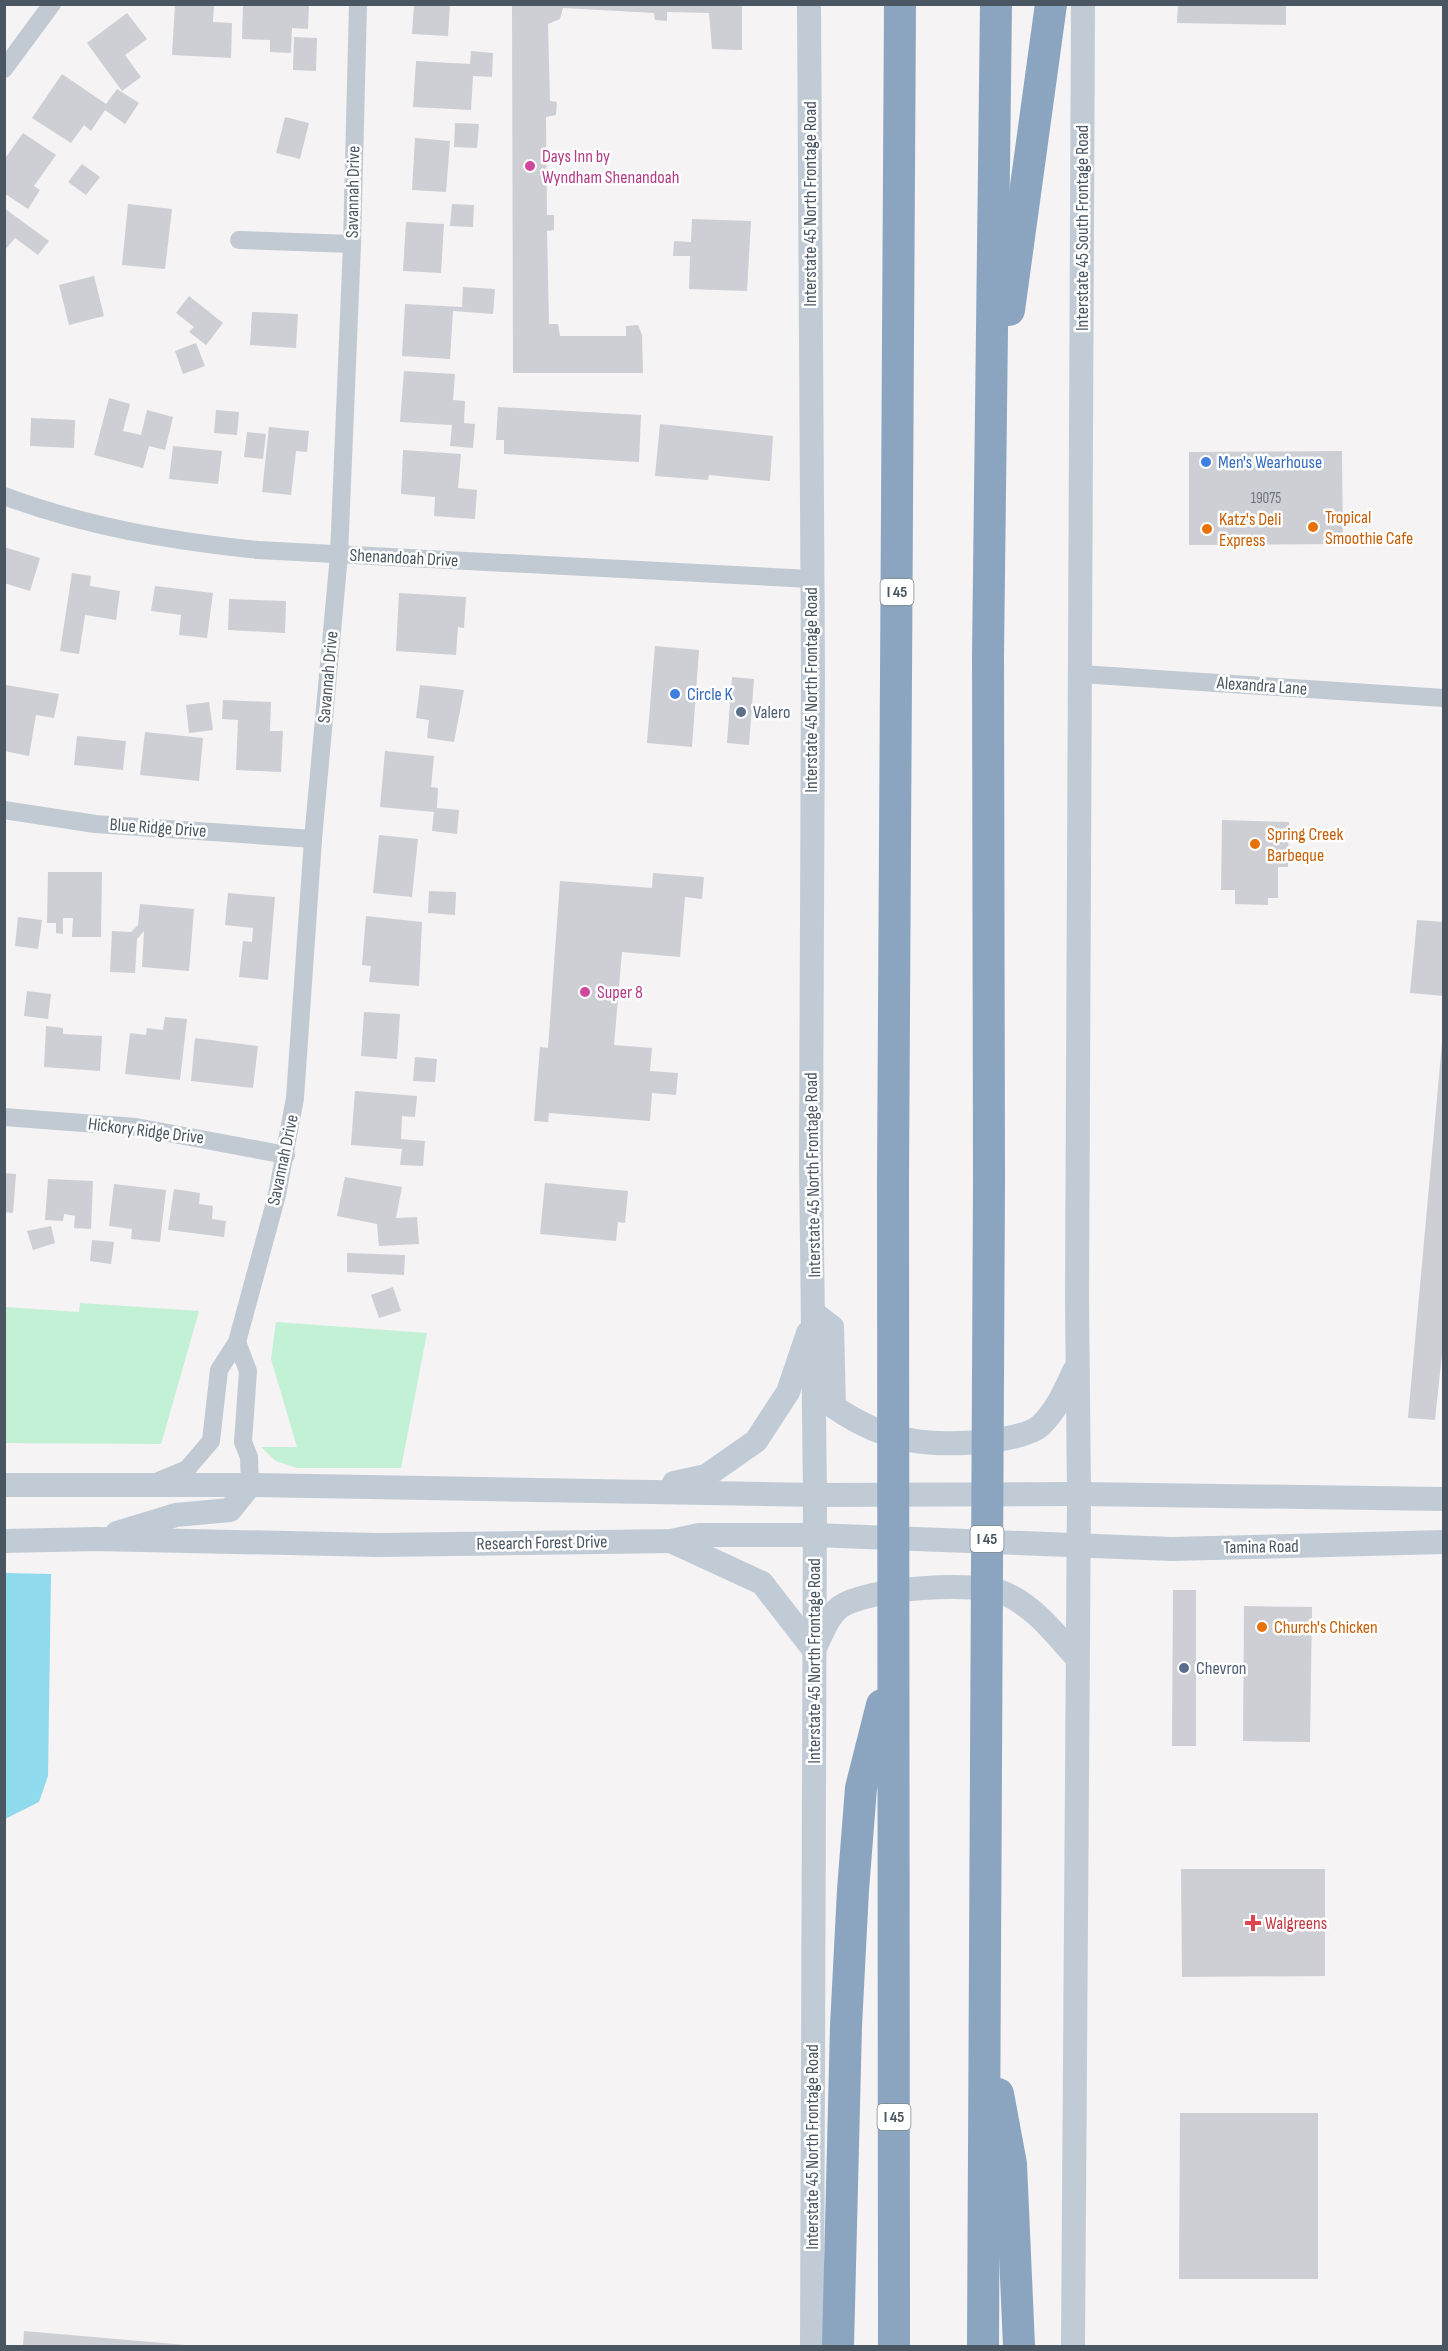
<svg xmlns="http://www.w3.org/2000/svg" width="1448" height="2351" viewBox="0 0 1448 2351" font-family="'Sofia Sans Condensed',sans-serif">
	<rect width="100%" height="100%" fill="#f5f3f3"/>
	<!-- green -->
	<g fill="#c3f1d5">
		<polygon points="80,1303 199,1311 161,1444 5,1443 5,1307 79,1312"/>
		<polygon points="276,1322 427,1333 401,1468 297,1468 276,1461 261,1447 297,1447 271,1359"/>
	</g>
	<!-- water -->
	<polygon fill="#90daee" points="5,1573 51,1574 48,1776 39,1802 5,1819"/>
	<!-- building -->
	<g fill="#cdcfd5">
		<polygon points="175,4 214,4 213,22 232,23 231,58 172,55"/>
		<polygon points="243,4 309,4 308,29 292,28 291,53 270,52 270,40 242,39"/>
		<polygon points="414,4 450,4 448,36 412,34"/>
		<polygon points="512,4 742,4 742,50 712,49 709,13 667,12 667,21 655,20 654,13 563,8 560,19 548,24 550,101 557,102 556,115 546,117 547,215 554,215 554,230 547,231 549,324 558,324 560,336 626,336 626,326 638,325 642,335 643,373 513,373"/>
		<polygon points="1178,4 1286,4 1286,25 1177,23"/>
		<polygon points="127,13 147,39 125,55 141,77 122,91 87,43"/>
		<polygon points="294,37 317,38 316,71 293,70"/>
		<polygon points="471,51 493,53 492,77 473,76 471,110 413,107 416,61 470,64"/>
		<polygon points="62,74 106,104 117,89 139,103 125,124 105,110 91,131 84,125 71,143 32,118"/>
		<polygon points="285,117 309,123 300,159 276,153"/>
		<polygon points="455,123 479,124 477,148 454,147"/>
		<polygon points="23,133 56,155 34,186 40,190 28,209 4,193 4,160"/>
		<polygon points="415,138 450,141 446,192 412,190"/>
		<polygon points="82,164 100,177 86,195 68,182"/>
		<polygon points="128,204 172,209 165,269 122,265"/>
		<polygon points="452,204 474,205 473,227 450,226"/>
		<polygon points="4,208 49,241 38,255 15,238 4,251"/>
		<polygon points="692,219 751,221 747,291 689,289 690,256 673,256 674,241 691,242"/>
		<polygon points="406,222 444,224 441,273 403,271"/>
		<polygon points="94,276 104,316 69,325 59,285"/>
		<polygon points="463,287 495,289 493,314 453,311 450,359 402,356 405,304 462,307"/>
		<polygon points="189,296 223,323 206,345 189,332 194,327 176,313"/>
		<polygon points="252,312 298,314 296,348 250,345"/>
		<polygon points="196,343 205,366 183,374 175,351"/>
		<polygon points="404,371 455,374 453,400 465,401 464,423 475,424 473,448 450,446 452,425 400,422"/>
		<polygon points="109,398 130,404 123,431 141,435 147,410 173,417 165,450 149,446 143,468 94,455"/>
		<polygon points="498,407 641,415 639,462 504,454 504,440 496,440"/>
		<polygon points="216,410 239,412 237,435 214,433"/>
		<polygon points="31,418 75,420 74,448 30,446"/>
		<polygon points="660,424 773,436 770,481 709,475 708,480 655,476"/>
		<polygon points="269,427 309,431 307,452 296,451 291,495 262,492"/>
		<polygon points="247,432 266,434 263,459 244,457"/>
		<polygon points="173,446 222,451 218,484 169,479"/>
		<polygon points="403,450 461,454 458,488 477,490 475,519 434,516 435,497 401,494"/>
		<polygon points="1342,451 1343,544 1189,545 1189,452"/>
		<polygon points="4,547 40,558 30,591 4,583"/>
		<polygon points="72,573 91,576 90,586 120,591 116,620 85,615 79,654 60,651"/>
		<polygon points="155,586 213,593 207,638 179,635 181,615 151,611"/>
		<polygon points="399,593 466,597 464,628 458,627 456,655 396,651"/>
		<polygon points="229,599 286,601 285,633 228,630"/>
		<polygon points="655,646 699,650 692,747 647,743"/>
		<polygon points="732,677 754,679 749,745 727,743"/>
		<polygon points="6,685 59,694 54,718 36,715 29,756 4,751"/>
		<polygon points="420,685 464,690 454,742 427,738 429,720 416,718"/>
		<polygon points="223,700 271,702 270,731 283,731 281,772 236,770 238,720 222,719"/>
		<polygon points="209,702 213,730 189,733 186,705"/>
		<polygon points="145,732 203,738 199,781 140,775"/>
		<polygon points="77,736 126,741 123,770 74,765"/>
		<polygon points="385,751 434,756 431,787 438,788 437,808 459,810 457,834 432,831 434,812 380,807"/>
		<polygon points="1222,820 1289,822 1288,867 1278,867 1278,898 1268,898 1268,905 1235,904 1235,890 1221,890"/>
		<polygon points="379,835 418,839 412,897 373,893"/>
		<polygon points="48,872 102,872 101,937 72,937 73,918 63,918 63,934 56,933 56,923 47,923"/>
		<polygon points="653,873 704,877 702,899 685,897 680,957 622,952 614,1045 652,1048 650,1071 678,1073 676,1095 652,1093 650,1121 549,1113 548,1122 534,1121 540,1047 548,1048 560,881 652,888"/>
		<polygon points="429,891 456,892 455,915 428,913"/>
		<polygon points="228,893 275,897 268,980 239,977 243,941 252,942 253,928 225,925"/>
		<polygon points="140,904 194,909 189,971 142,967 144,931 137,939 135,973 110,972 112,931 131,932 138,925"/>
		<polygon points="366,916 422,922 419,986 369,982 371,966 362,965"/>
		<polygon points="18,917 42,920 38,949 15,946"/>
		<polygon points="1417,920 1444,922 1444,996 1410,993"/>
		<polygon points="27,991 51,994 48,1019 24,1016"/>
		<polygon points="364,1012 400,1014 397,1059 361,1056"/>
		<polygon points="165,1017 187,1019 180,1080 125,1074 130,1033 146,1035 147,1028 163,1030"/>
		<polygon points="46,1026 63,1028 63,1034 102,1036 100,1071 44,1067"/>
		<polygon points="195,1038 258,1046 253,1088 191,1081"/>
		<polygon points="1442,1043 1444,1335 1435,1420 1408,1418"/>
		<polygon points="415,1057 437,1059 435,1082 413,1081"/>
		<polygon points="355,1091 417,1096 415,1117 402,1116 401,1139 425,1141 423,1166 400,1165 402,1149 351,1145"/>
		<polygon points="4,1173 16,1174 13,1213 4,1212"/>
		<polygon points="345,1177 402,1187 396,1218 417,1217 419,1244 379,1246 377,1224 337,1216"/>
		<polygon points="48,1179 93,1181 91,1229 74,1228 75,1216 64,1214 63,1221 45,1220"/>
		<polygon points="545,1183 628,1191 625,1223 618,1222 616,1241 540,1234"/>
		<polygon points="114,1184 166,1190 160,1242 131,1239 132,1229 109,1226"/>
		<polygon points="174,1189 200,1193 199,1204 213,1206 212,1219 226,1221 224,1237 168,1230"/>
		<polygon points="51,1226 55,1243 33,1250 27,1231"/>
		<polygon points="92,1240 114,1242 111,1264 90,1261"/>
		<polygon points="347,1253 405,1255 404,1275 347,1272"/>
		<polygon points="393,1287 401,1311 379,1318 371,1295"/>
		<polygon points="1173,1590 1196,1590 1196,1746 1172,1746"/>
		<polygon points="1244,1606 1312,1607 1310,1742 1243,1741"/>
		<polygon points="1181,1869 1325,1869 1325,1976 1182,1977"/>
		<polygon points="1180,2113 1318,2113 1318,2279 1179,2279"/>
		<polygon points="24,2331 186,2345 186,2346 23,2346"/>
	</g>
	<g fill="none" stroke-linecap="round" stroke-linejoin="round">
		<!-- street -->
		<g stroke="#c1cad2" stroke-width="18">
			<polyline points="4,69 52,4"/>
			<polyline points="239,240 352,244"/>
			<path d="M4,496C87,527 171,541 258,550L811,579"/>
			<polyline points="1081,674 1444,698"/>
			<polyline points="4,810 95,824 313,839"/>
			<polyline points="4,1117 136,1127 286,1155"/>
			<polyline points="237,1342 248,1371 243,1442 249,1457 250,1485"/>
			<polyline points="156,1482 187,1469 211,1441 219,1370 237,1342 277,1195 295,1098 313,839 339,555 352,244 358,4"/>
		</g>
		<!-- secondary -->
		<g stroke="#c1cbd6" stroke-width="24">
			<polyline points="809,4 813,673 811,1162 815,1495 812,2346"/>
			<path d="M815,1314L832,1327L834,1407C888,1444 932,1448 997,1440C1009,1438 1031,1434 1040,1426C1056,1411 1065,1391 1074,1371"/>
			<polyline points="674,1483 706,1476 756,1441 788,1392 808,1333"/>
			<polyline points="4,1485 250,1485 815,1495 1079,1494 1444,1499"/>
			<polyline points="117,1533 176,1515 230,1510 250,1485"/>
			<polyline points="4,1541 97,1539 379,1545 671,1541 699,1535 815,1535 1172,1549 1444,1542"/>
			<path d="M671,1541L762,1583L814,1650C821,1636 827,1617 840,1607C867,1588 977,1580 1006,1594C1036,1608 1055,1634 1077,1658"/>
			<polyline points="1073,2346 1079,1494 1077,1298 1083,4"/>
		</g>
		<!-- highway -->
		<g stroke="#8ba5c1" stroke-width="32">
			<polyline points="1009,310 1051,4"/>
			<polyline points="998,2094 1011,2164 1019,2346"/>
			<polyline points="838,2346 846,2026 853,1890 861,1788 882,1705"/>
			<polyline points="894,2346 893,1179 900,4"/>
			<polyline points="983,2346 989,1182 988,655 996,4"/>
		</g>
	</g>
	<!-- markers -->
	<g fill="#d1479c" stroke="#fff" stroke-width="2">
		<circle cx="530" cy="166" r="6"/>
		<circle cx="585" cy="992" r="6"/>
	</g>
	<g fill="#3f7fe0" stroke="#fff" stroke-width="2">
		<circle cx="1206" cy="462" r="6"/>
		<circle cx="675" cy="694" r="6"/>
	</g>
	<g fill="#e8710a" stroke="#fff" stroke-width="2">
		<circle cx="1313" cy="527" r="6"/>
		<circle cx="1207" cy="529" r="6"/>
		<circle cx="1255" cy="844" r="6"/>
		<circle cx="1262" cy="1627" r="6"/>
	</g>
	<g fill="#5c6f8a" stroke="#fff" stroke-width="2">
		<circle cx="741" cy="712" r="6"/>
		<circle cx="1184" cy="1668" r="6"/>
	</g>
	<path fill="#e0444e" stroke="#fff" stroke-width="2" d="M1250 1914h6v6h6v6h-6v6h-6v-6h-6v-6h6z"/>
	<g text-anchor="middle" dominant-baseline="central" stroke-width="5" stroke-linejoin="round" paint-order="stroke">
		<!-- number labels -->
		<g font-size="15" fill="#6b747e">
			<text x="1266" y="498">19075</text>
		</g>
		<!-- shield labels -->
		<g fill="#fff" stroke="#808990" stroke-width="1.5">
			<rect x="880.5" y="579" width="33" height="26" rx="4.5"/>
			<rect x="970.5" y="1526" width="33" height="26" rx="4.5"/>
			<rect x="877.5" y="2104" width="33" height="26" rx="4.5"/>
		</g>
		<g font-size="16" font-weight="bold" fill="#4a5661">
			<text x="897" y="592">I 45</text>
			<text x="987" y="1539">I 45</text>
			<text x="894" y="2117">I 45</text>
		</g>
		<!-- hotel labels -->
		<g font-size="18" fill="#b23c85" stroke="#fff" text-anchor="start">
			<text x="542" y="156">Days Inn by<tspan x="542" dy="21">Wyndham Shenandoah</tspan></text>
			<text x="597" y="992">Super 8</text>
		</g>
		<!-- street labels -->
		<g font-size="18" fill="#4a5661" stroke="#fff">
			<text transform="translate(353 192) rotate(-89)">Savannah Drive</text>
			<text transform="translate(810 204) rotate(-90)">Interstate 45 North Frontage Road</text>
			<text transform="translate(1082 228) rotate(-90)">Interstate 45 South Frontage Road</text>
			<text transform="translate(404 558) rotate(3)">Shenandoah Drive</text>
			<text transform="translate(328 677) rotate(-85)">Savannah Drive</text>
			<text transform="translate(1262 686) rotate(4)">Alexandra Lane</text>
			<text transform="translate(811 690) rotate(-90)">Interstate 45 North Frontage Road</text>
			<text transform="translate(158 828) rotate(4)">Blue Ridge Drive</text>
			<text transform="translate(146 1131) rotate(7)">Hickory Ridge Drive</text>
			<text transform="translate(283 1160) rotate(-78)">Savannah Drive</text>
			<text transform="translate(813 1175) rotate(-91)">Interstate 45 North Frontage Road</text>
			<text transform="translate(542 1543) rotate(-1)">Research Forest Drive</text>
			<text transform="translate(1261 1547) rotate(-1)">Tamina Road</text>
			<text transform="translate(814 1661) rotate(-90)">Interstate 45 North Frontage Road</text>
			<text transform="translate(812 2147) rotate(-90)">Interstate 45 North Frontage Road</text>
		</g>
		<!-- shop labels -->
		<g font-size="18" fill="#366cbe" stroke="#fff" text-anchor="start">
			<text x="1218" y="462">Men's Wearhouse</text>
			<text x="687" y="694">Circle K</text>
		</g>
		<!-- food labels -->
		<g font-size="18" fill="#c56008" stroke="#fff" text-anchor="start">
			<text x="1325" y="517">Tropical<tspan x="1325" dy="21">Smoothie Cafe</tspan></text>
			<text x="1219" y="519">Katz's Deli<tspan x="1219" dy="21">Express</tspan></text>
			<text x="1267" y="834">Spring Creek<tspan x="1267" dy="21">Barbeque</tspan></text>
			<text x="1274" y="1627">Church's Chicken</text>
		</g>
		<!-- service labels -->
		<g font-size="18" fill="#4e5e75" stroke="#fff" text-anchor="start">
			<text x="753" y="712">Valero</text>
			<text x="1196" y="1668">Chevron</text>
		</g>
		<!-- health labels -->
		<g font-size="18" fill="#be3a42" stroke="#fff" text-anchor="start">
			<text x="1265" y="1923">Walgreens</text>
		</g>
	</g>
	<!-- border -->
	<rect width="1448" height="2351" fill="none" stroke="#4a5661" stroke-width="12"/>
</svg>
